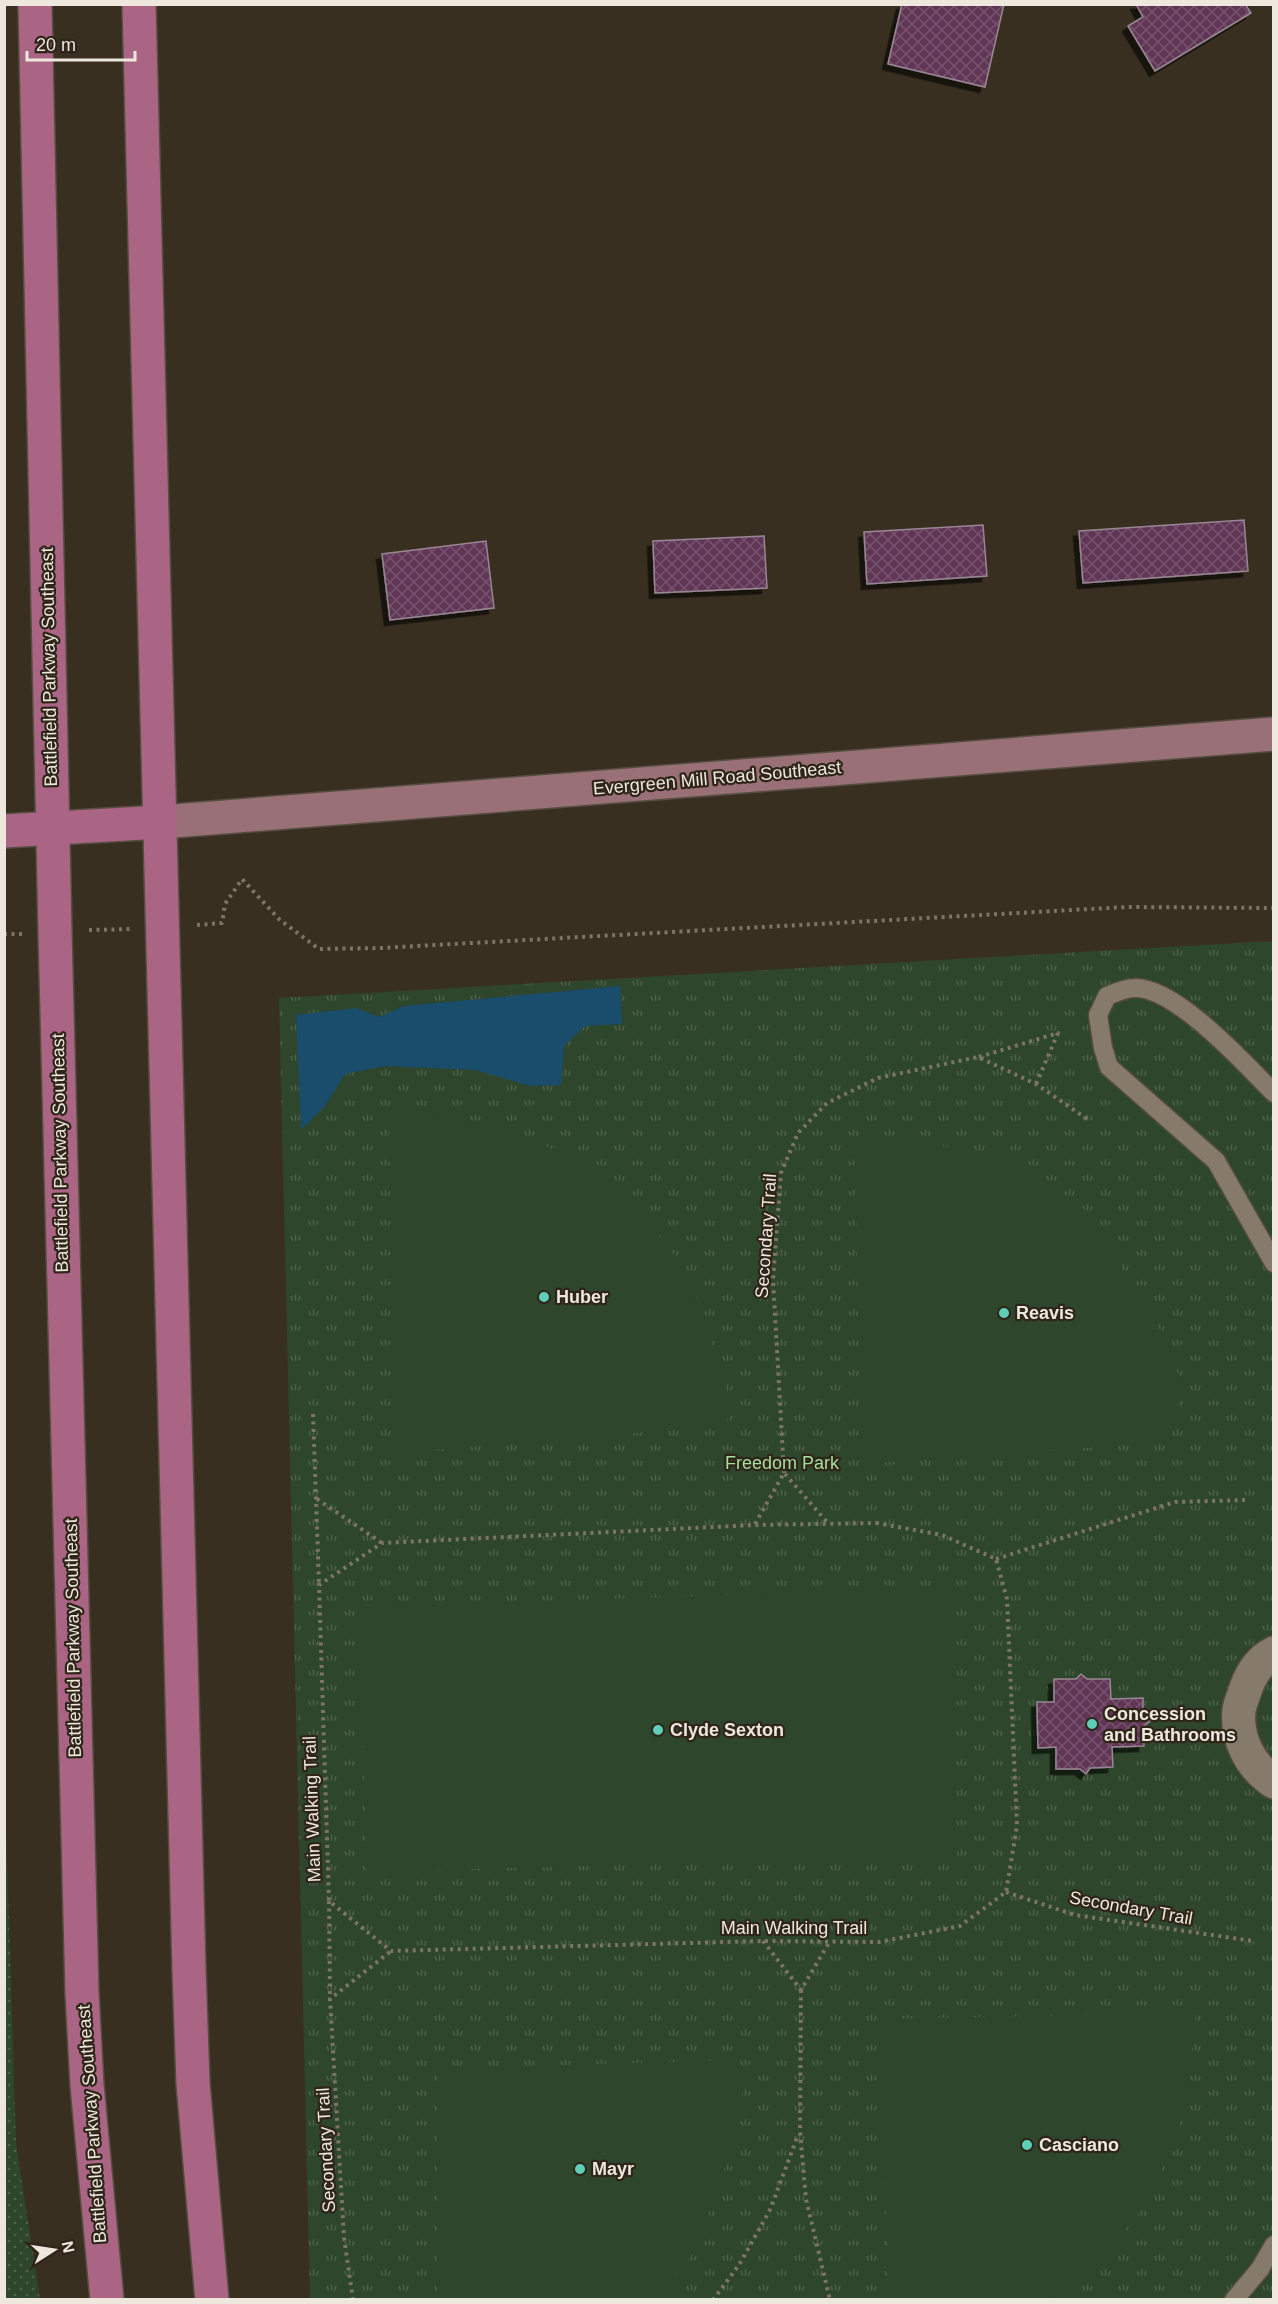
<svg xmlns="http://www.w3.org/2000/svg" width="1278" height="2304" viewBox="0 0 1278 2304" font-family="Helvetica,sans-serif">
	<defs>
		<pattern id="grass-dots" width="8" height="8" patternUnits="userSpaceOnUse" patternTransform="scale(1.5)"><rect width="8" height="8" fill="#2e462b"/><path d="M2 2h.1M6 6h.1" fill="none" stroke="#4d6149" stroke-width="1.8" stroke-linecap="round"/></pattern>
		<pattern id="park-tufts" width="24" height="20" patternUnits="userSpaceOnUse" patternTransform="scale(1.5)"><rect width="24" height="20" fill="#2e462b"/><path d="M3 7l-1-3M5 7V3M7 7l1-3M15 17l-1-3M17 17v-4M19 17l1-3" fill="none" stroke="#4d6149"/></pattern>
		<pattern id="building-cross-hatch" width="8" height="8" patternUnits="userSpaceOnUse" patternTransform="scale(1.5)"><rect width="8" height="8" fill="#603656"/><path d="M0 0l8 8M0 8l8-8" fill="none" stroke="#77536e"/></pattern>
		<filter id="shadow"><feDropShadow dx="-5.5" dy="5.5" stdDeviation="0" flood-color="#0009"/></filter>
	</defs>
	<rect width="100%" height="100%" fill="#392f21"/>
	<!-- grass -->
	<polygon fill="url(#grass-dots)" points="5,1796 16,2144 40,2299 5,2299"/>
	<!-- park -->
	<polygon fill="url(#park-tufts)" points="1273,941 1273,2299 310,2299 279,998"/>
	<!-- pitch -->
	<g fill="#2e462b">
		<polygon points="389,1108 433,1113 518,1133 567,1156 599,1175 629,1199 685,1269 707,1326 727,1395 729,1418 708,1427 394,1453"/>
		<polygon points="855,1136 972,1150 1038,1174 1084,1209 1164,1336 1182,1385 1169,1442 861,1464"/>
		<polygon points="949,1589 957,1855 367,1872 359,1606"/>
		<polygon points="1196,2013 1188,2083 1179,2126 1149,2201 1087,2276 1046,2299 889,2299 879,2019"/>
		<path d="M733,2060C736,2065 741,2071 742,2076C749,2107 705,2234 687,2262C677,2276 665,2289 652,2299H437L438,2069Z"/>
	</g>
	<!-- water -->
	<polygon fill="#1a4c6c" points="620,986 622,1024 585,1026 564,1046 561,1085 530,1086 476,1070 385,1066 345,1074 325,1106 301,1130 296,1015 356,1008 379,1017 404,1006"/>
	<!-- building -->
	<g fill="url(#building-cross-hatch)" stroke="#988793" stroke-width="1.5" filter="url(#shadow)">
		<polygon points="902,4 1004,4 985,87 888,64"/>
		<polygon points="1136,4 1245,4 1251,13 1155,71 1128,26 1143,17"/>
		<polygon points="1244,520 1248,571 1083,583 1079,531"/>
		<polygon points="983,525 987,576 867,584 864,532"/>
		<polygon points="764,536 767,588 655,593 653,541"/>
		<polygon points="486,541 494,608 390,620 382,554"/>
		<polygon points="1081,1674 1087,1679 1110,1679 1111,1699 1143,1698 1143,1717 1150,1721 1143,1727 1144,1746 1112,1747 1113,1767 1090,1768 1086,1774 1080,1769 1056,1769 1056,1747 1038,1748 1037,1702 1054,1702 1054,1679 1076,1679"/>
	</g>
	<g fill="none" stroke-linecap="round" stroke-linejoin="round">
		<!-- lane casing -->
		<g stroke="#564d41" stroke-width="21">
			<g id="lane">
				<path d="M1274,1093C1245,1064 1175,986 1134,988C1125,988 1115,993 1107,996L1098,1015L1103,1048L1109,1067L1216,1161L1274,1263"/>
				<polyline points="1234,2300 1260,2269 1274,2245"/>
			</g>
		</g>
		<!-- street casing -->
		<g stroke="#564d41" stroke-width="36">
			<path id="street" d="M1274,1653C1260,1660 1251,1674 1246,1688C1244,1695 1240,1703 1239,1710C1236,1739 1250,1766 1274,1782"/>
		</g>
		<!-- secondary casing -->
		<g stroke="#564d41" stroke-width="36">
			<polyline id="secondary" points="161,822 1274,734"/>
		</g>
		<!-- primary casing -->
		<g stroke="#564d41" stroke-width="36">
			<g id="primary">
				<polyline points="35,4 55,932 82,1993 87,2085 107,2300"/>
				<polyline points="139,4 189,1970 193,2083 212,2300"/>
				<polyline points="4,831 161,822"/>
			</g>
		</g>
		<!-- path -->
		<g stroke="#7d7468" stroke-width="4" stroke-dasharray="3 4.5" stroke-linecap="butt">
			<polyline points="197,925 222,923 225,904 242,879 280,920 319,949 381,948 1127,907 1274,908"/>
			<polyline points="89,930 130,929"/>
			<polyline points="4,934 22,934"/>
			<polyline points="979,1057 1058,1033 1036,1084"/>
			<polyline points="313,1414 319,1584"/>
			<polyline points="784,1473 773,1280 781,1173 798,1133 827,1103 878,1078 978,1057 1036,1084 1090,1121"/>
			<polyline points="317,1499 382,1543"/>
			<polygon points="876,1523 942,1535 996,1559 1007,1599 1017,1826 1006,1892 960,1926 879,1942 763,1941 391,1951 329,1901 319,1585 382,1543 755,1525"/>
			<polyline points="755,1524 784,1473 827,1522"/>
			<polyline points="996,1559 1175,1502 1245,1500"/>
			<polyline points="1006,1892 1075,1915 1253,1941"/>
			<polyline points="329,1901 330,1999"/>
			<polyline points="763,1941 801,1990 830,1941"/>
			<polyline points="801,1990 800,2132 806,2199 830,2300"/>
			<polyline points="353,2300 344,2238 330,1999 391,1951"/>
			<polyline points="713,2300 739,2265 770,2210 798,2135"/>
		</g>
		<!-- lane -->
		<use href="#lane" stroke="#867b6b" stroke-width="18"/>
		<!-- street -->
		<use href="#street" stroke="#867b6b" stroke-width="33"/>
		<!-- secondary -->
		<use href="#secondary" stroke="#997078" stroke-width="33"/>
		<!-- primary -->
		<use href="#primary" stroke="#ab6584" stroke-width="33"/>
	</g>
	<!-- markers -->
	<g fill="#5eceb8" stroke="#2f2518" stroke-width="2">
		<circle cx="544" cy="1297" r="6"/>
		<circle cx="1004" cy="1313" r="6"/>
		<circle cx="1092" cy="1724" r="6"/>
		<circle cx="658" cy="1730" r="6"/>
		<circle cx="1027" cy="2145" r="6"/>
		<circle cx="580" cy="2169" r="6"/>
	</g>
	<g text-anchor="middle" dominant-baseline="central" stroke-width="4.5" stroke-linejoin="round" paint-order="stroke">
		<!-- street labels -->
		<g font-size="18" fill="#eee7de" stroke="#2f2518">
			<text transform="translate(49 667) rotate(-91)">Battlefield Parkway Southeast</text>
			<text transform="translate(717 778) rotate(-5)">Evergreen Mill Road Southeast</text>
			<text transform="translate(60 1153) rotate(-91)">Battlefield Parkway Southeast</text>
			<text transform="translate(766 1236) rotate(-86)">Secondary Trail</text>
			<text transform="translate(73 1638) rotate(-91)">Battlefield Parkway Southeast</text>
			<text transform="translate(312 1809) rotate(-92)">Main Walking Trail</text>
			<text transform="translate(1131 1908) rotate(10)">Secondary Trail</text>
			<text x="794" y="1928">Main Walking Trail</text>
			<text transform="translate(92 2124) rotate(-94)">Battlefield Parkway Southeast</text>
			<text transform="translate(326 2150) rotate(-93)">Secondary Trail</text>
		</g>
		<!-- poi labels -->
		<g font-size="18" font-weight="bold" fill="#eee7de" stroke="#2f2518" text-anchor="start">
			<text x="556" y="1297">Huber</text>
			<text x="1016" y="1313">Reavis</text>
			<text x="1104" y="1714">Concession<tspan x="1104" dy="21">and Bathrooms</tspan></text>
			<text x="670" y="1730">Clyde Sexton</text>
			<text x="1039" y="2145">Casciano</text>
			<text x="592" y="2169">Mayr</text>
		</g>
		<!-- park labels -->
		<g font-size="18" fill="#a5de9e" stroke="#2f2518">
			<text x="782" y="1463">Freedom Park</text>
		</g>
	</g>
	<!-- border -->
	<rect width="1278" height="2304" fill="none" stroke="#eee7de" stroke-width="12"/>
	<!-- north arrow -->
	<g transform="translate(54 2250) rotate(78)" stroke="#2f2518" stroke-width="4.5" paint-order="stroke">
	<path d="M0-4.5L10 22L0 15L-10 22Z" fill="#eee7de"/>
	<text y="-9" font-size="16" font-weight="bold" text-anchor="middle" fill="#eee7de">N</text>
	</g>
	<!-- scale -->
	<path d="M27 51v9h108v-9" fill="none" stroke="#eee7de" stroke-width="3"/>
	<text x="36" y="51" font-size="18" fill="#eee7de" stroke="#2f2518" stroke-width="4.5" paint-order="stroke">20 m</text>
</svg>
